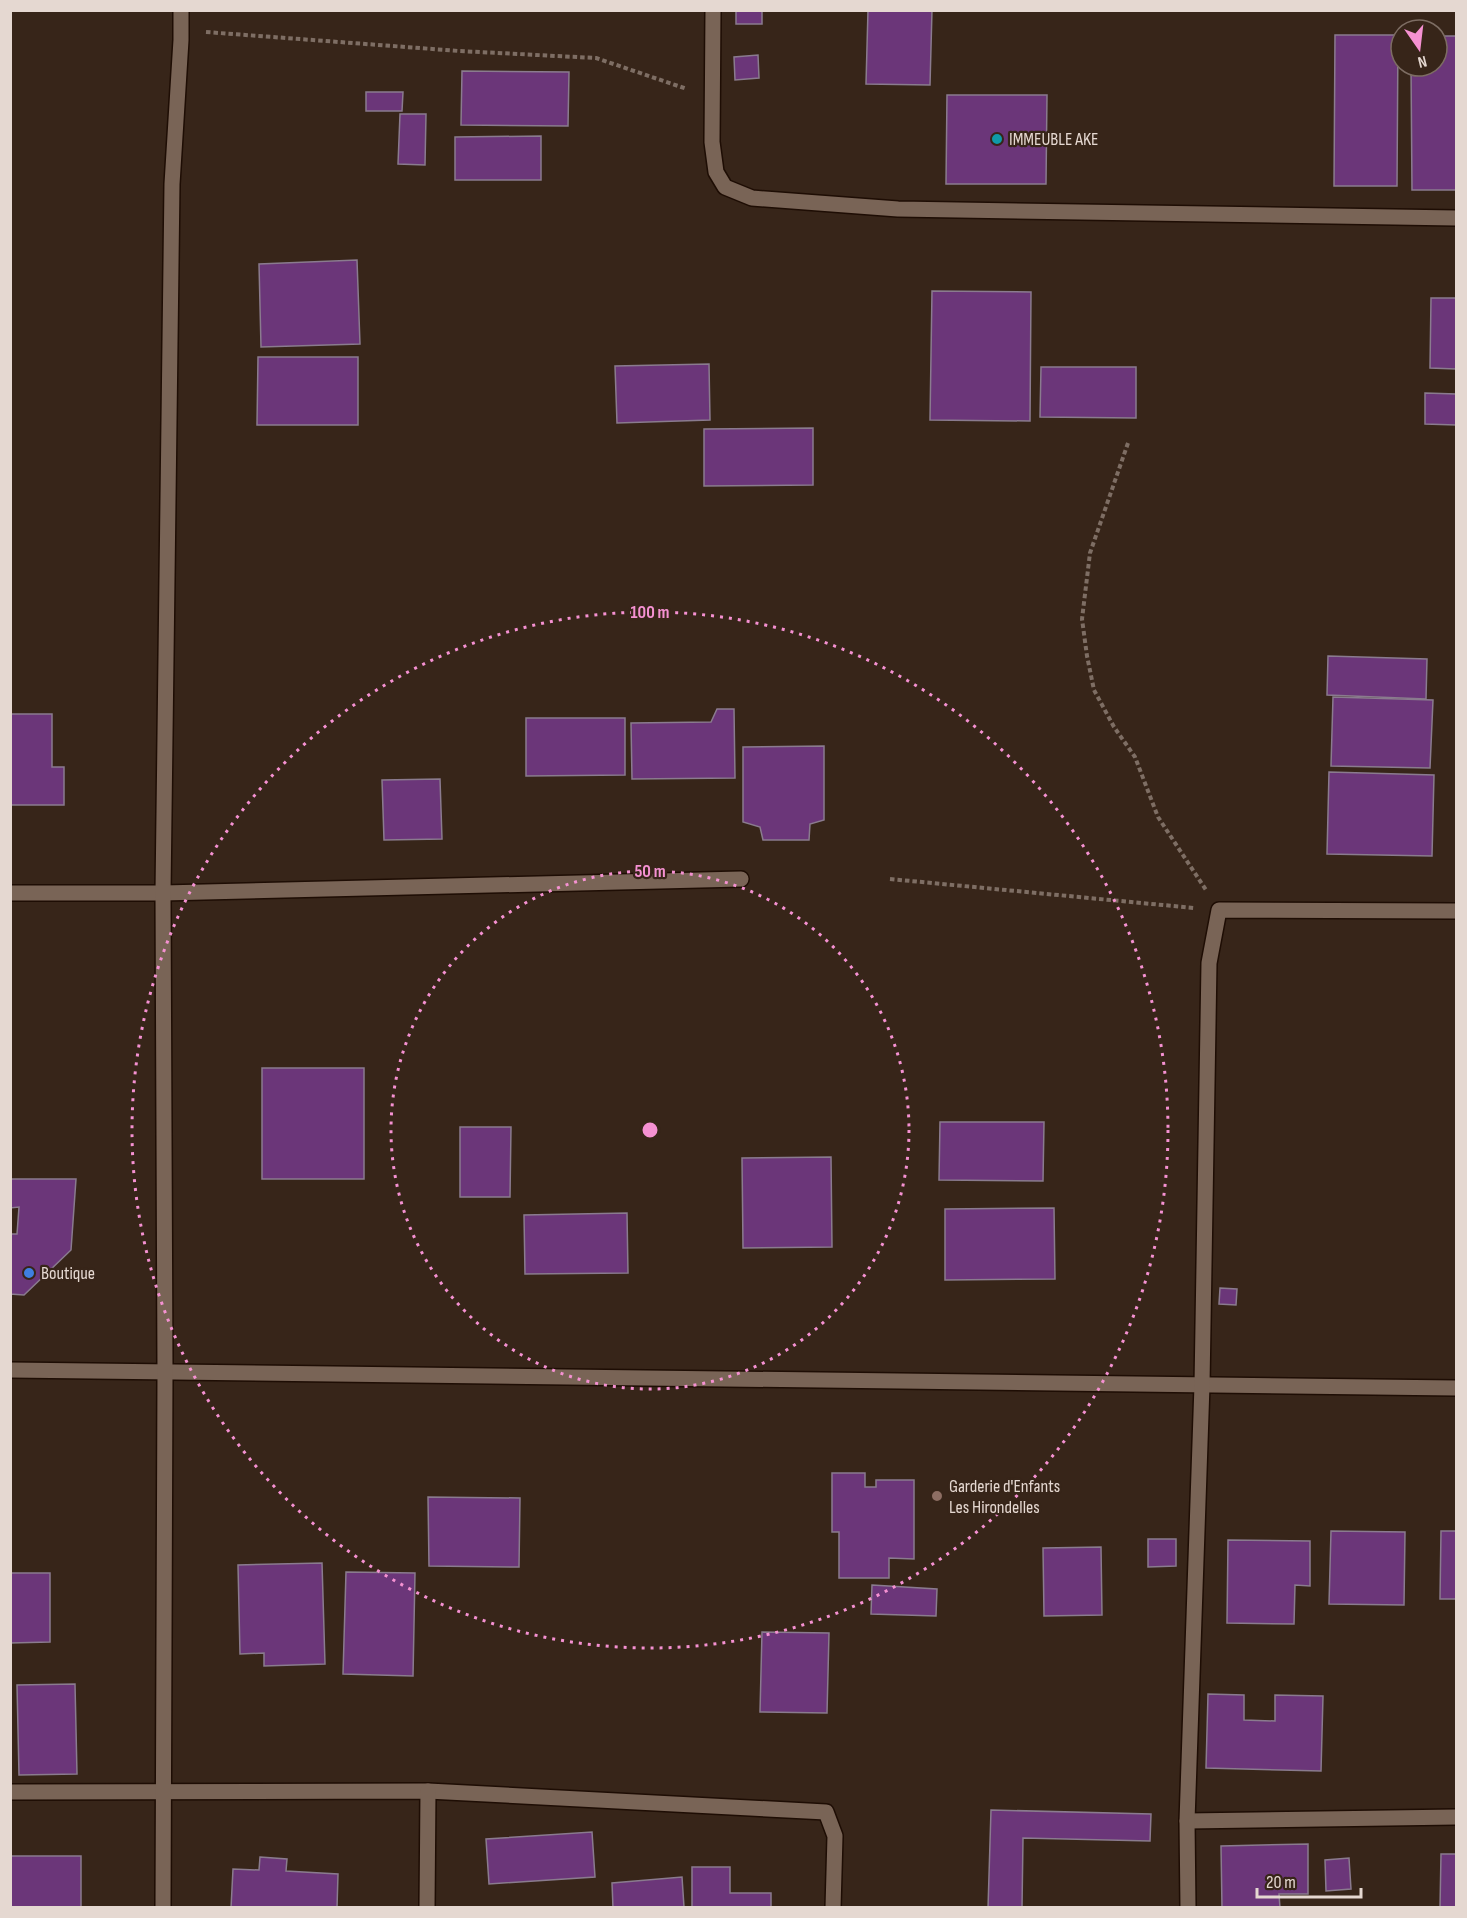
<svg xmlns="http://www.w3.org/2000/svg" width="1467" height="1918" viewBox="0 0 1467 1918" font-family="'Sofia Sans Condensed',sans-serif">
	<rect width="100%" height="100%" fill="#372519"/>
	<!-- building -->
	<g fill="#6b3679" stroke="#8a7b8e" stroke-width="1.5">
		<rect x="736" y="10" width="26" height="14"/>
		<polygon points="868,10 932,10 930,85 866,84"/>
		<polygon points="1335,35 1398,35 1397,186 1334,186"/>
		<polygon points="1437,36 1456,36 1456,190 1412,190 1411,66 1437,66"/>
		<polygon points="758,55 759,78 735,80 734,57"/>
		<polygon points="462,71 569,72 568,126 461,125"/>
		<polygon points="366,92 403,92 402,111 366,111"/>
		<polygon points="947,95 1047,95 1046,184 946,184"/>
		<polygon points="400,114 426,114 425,165 398,164"/>
		<polygon points="541,136 541,180 455,180 455,137"/>
		<polygon points="357,260 360,344 261,347 259,264"/>
		<polygon points="932,291 1031,292 1030,421 930,420"/>
		<polygon points="1431,298 1456,298 1456,369 1430,368"/>
		<polygon points="258,357 358,357 358,425 257,425"/>
		<polygon points="709,364 710,420 617,423 615,366"/>
		<polygon points="1041,367 1136,367 1136,418 1040,417"/>
		<polygon points="1425,393 1456,394 1456,425 1425,424"/>
		<polygon points="813,428 813,485 704,486 704,429"/>
		<polygon points="1328,656 1427,659 1426,699 1327,695"/>
		<polygon points="1333,697 1433,700 1430,768 1331,766"/>
		<polygon points="717,709 734,709 735,778 632,779 631,723 711,722"/>
		<polygon points="10,714 52,714 52,767 64,767 64,805 10,805"/>
		<polygon points="526,718 625,718 625,775 526,776"/>
		<polygon points="824,746 824,820 810,824 809,840 763,840 760,827 743,822 743,747"/>
		<polygon points="1329,772 1434,775 1432,856 1327,854"/>
		<polygon points="440,779 442,839 384,840 382,780"/>
		<rect x="262" y="1068" width="102" height="111"/>
		<polygon points="940,1122 1044,1122 1043,1181 939,1180"/>
		<polygon points="460,1127 511,1127 510,1197 460,1197"/>
		<polygon points="831,1157 832,1247 743,1248 742,1158"/>
		<polygon points="10,1179 76,1179 71,1250 24,1295 10,1294 10,1234 17,1234 19,1207 10,1208"/>
		<polygon points="1054,1208 1055,1279 945,1280 945,1209"/>
		<polygon points="627,1213 628,1273 525,1274 524,1215"/>
		<polygon points="1220,1288 1237,1289 1236,1305 1219,1304"/>
		<polygon points="832,1473 865,1473 865,1487 876,1487 876,1480 914,1480 914,1559 889,1558 889,1578 839,1578 839,1532 832,1532"/>
		<polygon points="428,1497 520,1498 519,1567 429,1566"/>
		<polygon points="1331,1531 1405,1532 1404,1605 1329,1604"/>
		<polygon points="1441,1531 1456,1531 1456,1599 1440,1599"/>
		<polygon points="1148,1539 1176,1539 1176,1566 1148,1567"/>
		<polygon points="1228,1540 1310,1541 1310,1586 1295,1585 1294,1624 1227,1623"/>
		<polygon points="1101,1547 1102,1615 1044,1616 1043,1548"/>
		<polygon points="322,1563 325,1664 264,1666 264,1653 240,1654 238,1565"/>
		<polygon points="346,1572 415,1573 413,1676 343,1674"/>
		<polygon points="10,1573 50,1573 50,1642 10,1643"/>
		<polygon points="872,1585 937,1589 936,1616 871,1614"/>
		<polygon points="762,1632 829,1633 827,1713 760,1712"/>
		<polygon points="75,1684 77,1774 19,1775 17,1685"/>
		<polygon points="1208,1694 1244,1695 1244,1720 1275,1721 1275,1695 1323,1696 1321,1771 1206,1768"/>
		<polygon points="991,1810 1151,1814 1150,1841 1023,1838 1022,1908 988,1908"/>
		<polygon points="592,1832 595,1877 489,1884 486,1839"/>
		<polygon points="1308,1844 1308,1894 1279,1894 1280,1908 1222,1908 1221,1846"/>
		<polygon points="1441,1854 1456,1854 1456,1908 1440,1908"/>
		<rect x="10" y="1856" width="71" height="52"/>
		<polygon points="260,1857 287,1859 286,1871 338,1874 337,1908 231,1908 233,1869 259,1870"/>
		<polygon points="1349,1858 1351,1889 1326,1891 1325,1860"/>
		<polygon points="692,1867 730,1867 730,1893 771,1893 771,1908 692,1908"/>
		<polygon points="682,1877 684,1907 613,1908 612,1883"/>
	</g>
	<g fill="none" stroke-linecap="round" stroke-linejoin="round">
		<!-- street casing -->
		<g stroke="#1e0d04" stroke-width="18">
			<g id="street">
				<polyline points="713,10 712,142 716,172 725,187 752,198 898,209 1456,218"/>
				<polyline points="10,893 163,893 741,879"/>
				<polyline points="10,1370 1456,1388"/>
				<polyline points="10,1792 428,1791 826,1812 835,1836 833,1908"/>
				<polyline points="1187,1821 1456,1817"/>
				<polyline points="163,1908 165,1372 163,893 172,184 181,40 181,10"/>
				<polyline points="427,1908 428,1791"/>
				<polyline points="1188,1908 1187,1821 1202,1385 1209,963 1219,910 1456,911"/>
			</g>
		</g>
		<!-- path -->
		<g stroke="#7e6e64" stroke-width="4" stroke-dasharray="4.5 3" stroke-linecap="butt">
			<polyline points="206,32 459,51 596,58 687,89"/>
			<polyline points="1128,443 1090,553 1082,619 1087,656 1094,690 1114,727 1135,757 1158,817 1206,890"/>
			<polyline points="890,879 1194,908"/>
		</g>
		<!-- street -->
		<use href="#street" stroke="#796456" stroke-width="15"/>
	</g>
	<!-- distance rings -->
	<g fill="none" stroke="#f591d2" stroke-width="3" stroke-dasharray="3 6">
		<circle cx="650" cy="1130" r="259"/>
		<circle cx="650" cy="1130" r="518"/>
	</g>
	<!-- markers -->
	<circle fill="#0f9aa8" stroke="#372519" stroke-width="2" cx="997" cy="139" r="6"/>
	<circle fill="#3f7fe0" stroke="#372519" stroke-width="2" cx="29" cy="1273" r="6"/>
	<circle fill="#8d6e63" stroke="#372519" stroke-width="2" cx="937" cy="1496" r="6"/>
	<g text-anchor="middle" dominant-baseline="central" stroke-width="4.5" stroke-linejoin="round" paint-order="stroke">
		<!-- poi labels -->
		<g font-size="18" fill="#e5d8d1" stroke="#372519" text-anchor="start">
			<text x="1009" y="139">IMMEUBLE AKE</text>
			<text x="41" y="1273">Boutique</text>
			<text x="949" y="1486">Garderie d'Enfants<tspan x="949" dy="21">Les Hirondelles</tspan></text>
		</g>
	</g>
	<circle cx="650" cy="1130" r="9" fill="#f591d2" stroke="#372519" stroke-width="3"/>
	<g font-size="18" text-anchor="middle" font-weight="bold" fill="#f591d2" stroke="#372519" stroke-width="4.5" stroke-linejoin="round" paint-order="stroke">
		<text x="650" y="618">100 m</text>
		<text x="650" y="877">50 m</text>
	</g>
	<!-- border -->
	<rect width="1467" height="1918" fill="none" stroke="#e5d8d1" stroke-width="24"/>
	<!-- north arrow -->
	<g transform="translate(1419 48) rotate(166)"><circle r="28" fill="#372519" stroke="#7d6d63" stroke-width="1.5"/>
	<path d="M0-4.5L10 22L0 15L-10 22Z" fill="#f591d2"/>
	<text y="-9" font-size="16" font-weight="bold" text-anchor="middle" fill="#e5d8d1">N</text>
	</g>
	<!-- scale -->
	<path d="M1257 1888v9h104v-9" fill="none" stroke="#e5d8d1" stroke-width="3"/>
	<text x="1266" y="1888" font-size="18" fill="#e5d8d1" stroke="#372519" stroke-width="4.5" paint-order="stroke">20 m</text>
</svg>
